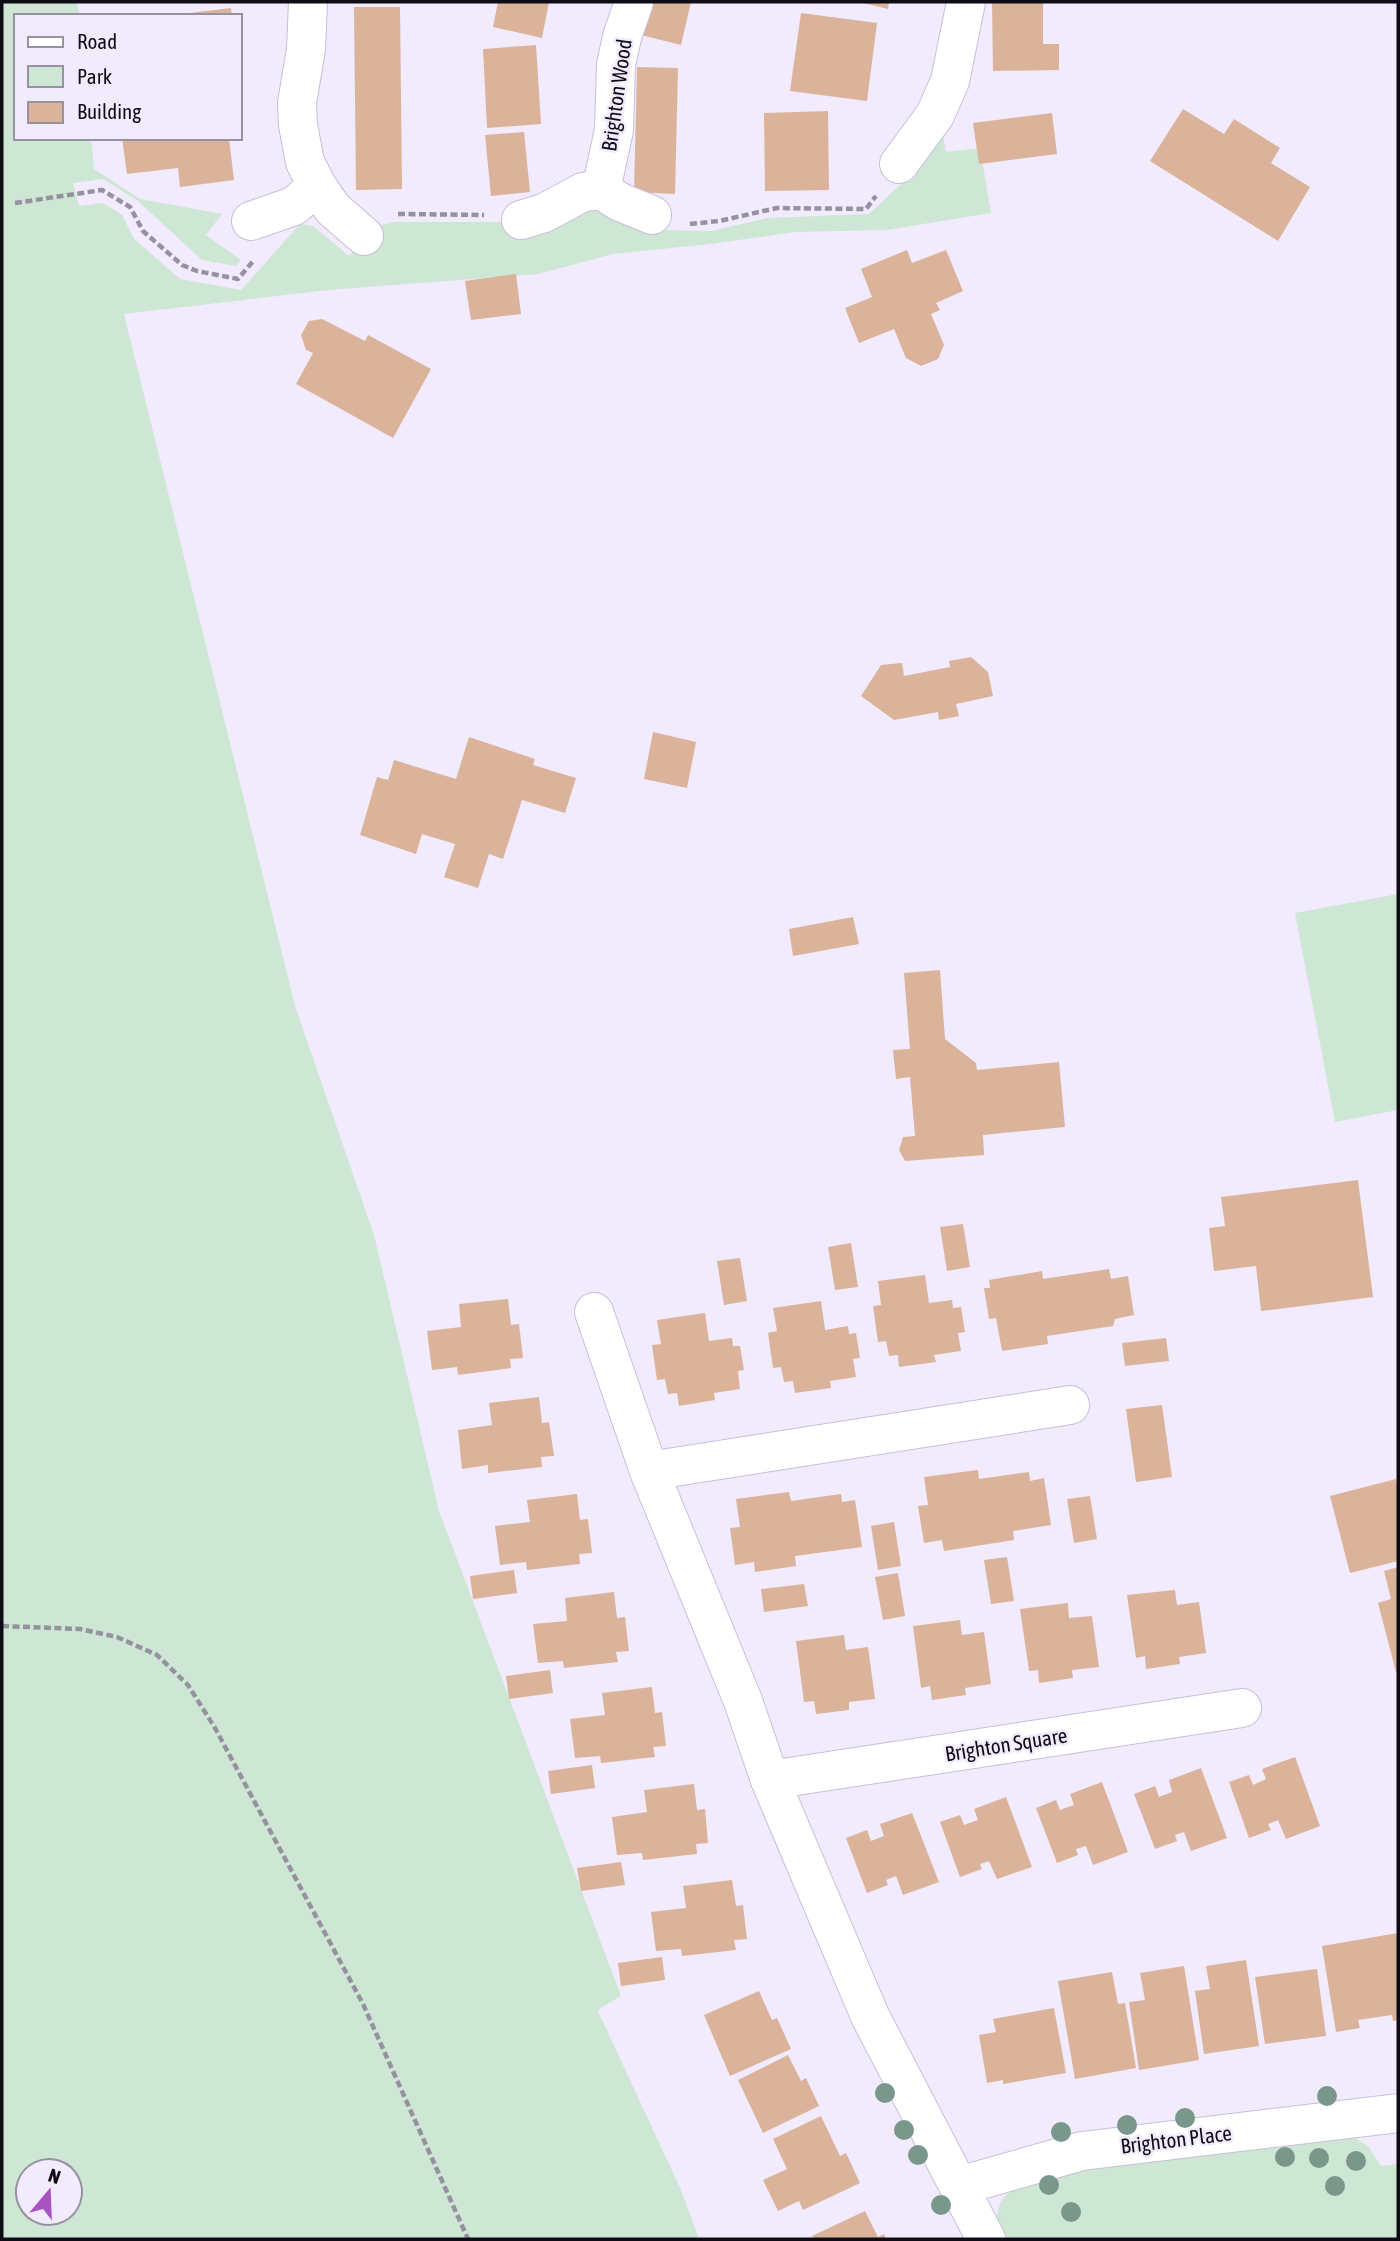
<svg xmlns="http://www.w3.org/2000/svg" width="1400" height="2241" viewBox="0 0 1400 2241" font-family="'Asap Condensed',sans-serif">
	<rect width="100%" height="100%" fill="#f1ebfd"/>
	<!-- green -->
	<g fill="#cde7d4" fill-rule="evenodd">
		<path d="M2,2H77L80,16H16V138H91L94,169L140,199L222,214L206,235L241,260L236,266L202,260L138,201L103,179L73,183L79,206L103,203L122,215L134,239L180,279L241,290L300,224L313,226L349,256L375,227L393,222H518L519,238L547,233L593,208L645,230L711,231L768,218L869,214L900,185L941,125L946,152L980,148L991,213L886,230L795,232L710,244L613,254L538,274L328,290L124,314L295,1006L374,1235L439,1511L621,1996L602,2007L598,2011L681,2190L699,2239H2ZM28,2171H70V2213H28Z"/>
		<polygon points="1398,894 1398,1110 1335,1122 1295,913"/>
		<path d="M1354,2137L1368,2146L1381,2166L1398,2164V2239H1004C977,2190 1036,2178 1071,2168Z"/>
	</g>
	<!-- building -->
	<g fill="#dab39a">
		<polygon points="498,2 549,2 542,38 493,27"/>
		<polygon points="649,2 691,2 681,45 641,35"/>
		<polygon points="859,2 889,2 888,9"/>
		<polygon points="992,2 1043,2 1043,44 1059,44 1059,70 993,71"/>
		<polygon points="354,7 400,7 402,189 356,190"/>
		<polygon points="231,8 232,16 182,16 182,14"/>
		<polygon points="801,13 877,23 867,101 790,91"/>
		<polygon points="536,45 541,124 487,128 483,49"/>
		<polygon points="637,67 678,68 675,194 634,192"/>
		<polygon points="1183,109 1224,134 1234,119 1280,148 1271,163 1310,187 1278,241 1150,161"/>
		<polygon points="828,111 829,190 765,191 764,113"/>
		<polygon points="1052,113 1057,154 979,164 973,123"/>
		<polygon points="524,132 530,192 491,196 485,135"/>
		<polygon points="122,138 229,138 234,180 180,187 178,168 127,174"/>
		<polygon points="907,250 912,263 946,250 963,291 936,303 940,310 931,314 944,345 938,359 921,366 906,358 894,329 859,343 845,308 872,297 861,269"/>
		<polygon points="516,274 521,314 471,320 465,281"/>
		<polygon points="322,319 365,341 368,335 431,369 393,438 296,384 313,353 306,350 301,335 309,321"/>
		<polygon points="971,657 988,672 993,696 956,704 959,716 939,720 938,712 894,720 861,696 881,665 902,663 904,676 950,667 949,661"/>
		<polygon points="653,732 696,742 687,788 644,779"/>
		<polygon points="469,737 535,759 533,765 576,778 565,813 522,800 503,859 489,854 478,888 444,877 455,844 422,834 416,854 360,835 377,777 388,780 394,760 456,779"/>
		<polygon points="853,917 859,944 793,956 789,929"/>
		<polygon points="940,970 945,1039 976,1063 977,1070 1059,1062 1065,1127 983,1135 984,1155 905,1161 899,1150 903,1137 915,1136 910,1077 896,1079 893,1050 910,1049 904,973"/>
		<polygon points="1358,1180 1373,1297 1261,1311 1256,1266 1214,1271 1209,1228 1225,1226 1221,1197"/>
		<polygon points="963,1224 970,1267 947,1271 940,1227"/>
		<polygon points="851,1243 858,1287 835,1290 828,1247"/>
		<polygon points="740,1258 747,1301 724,1305 717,1261"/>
		<polygon points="1109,1269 1111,1279 1128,1276 1134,1315 1115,1319 1113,1326 1047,1336 1048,1344 1002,1351 996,1318 989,1319 984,1288 990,1288 989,1280 1042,1271 1043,1279"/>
		<polygon points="925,1275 929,1303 952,1300 953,1308 961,1307 965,1332 958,1333 961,1351 934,1355 936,1362 899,1367 898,1355 889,1356 886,1341 878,1342 873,1306 881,1305 878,1281"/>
		<polygon points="508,1299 511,1325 519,1324 523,1358 510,1359 511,1368 458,1375 457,1367 432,1370 427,1331 461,1327 459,1304"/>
		<polygon points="821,1301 825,1330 848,1326 849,1334 856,1333 860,1358 853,1359 856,1377 830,1381 831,1388 795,1393 793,1381 784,1382 781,1367 773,1368 768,1333 777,1331 773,1308"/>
		<polygon points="705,1313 709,1341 732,1338 733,1346 740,1346 744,1370 738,1371 740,1389 714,1393 715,1400 679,1406 677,1393 668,1394 665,1379 657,1380 652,1345 661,1344 657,1320"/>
		<polygon points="1166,1338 1169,1361 1125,1366 1122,1343"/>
		<polygon points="539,1397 542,1423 549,1422 554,1456 541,1457 542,1467 488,1473 488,1465 462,1469 458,1430 492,1425 489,1403"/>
		<polygon points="1162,1405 1172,1477 1136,1482 1126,1409"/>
		<polygon points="978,1470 979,1479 1029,1472 1030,1481 1044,1478 1051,1525 1013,1531 1014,1540 944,1551 942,1540 924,1543 918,1506 928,1505 924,1477"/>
		<polygon points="1396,1479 1398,1489 1398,1561 1350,1573 1330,1496"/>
		<polygon points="789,1492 791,1501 841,1494 842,1502 855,1500 862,1547 795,1556 796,1566 755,1572 754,1562 735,1565 730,1528 740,1527 736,1499"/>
		<polygon points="577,1494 580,1520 588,1519 592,1553 579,1554 580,1564 527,1570 526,1562 500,1565 495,1526 530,1522 527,1500"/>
		<polygon points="1090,1496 1097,1539 1074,1543 1067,1499"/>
		<polygon points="894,1522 901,1566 878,1570 871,1526"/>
		<polygon points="1007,1557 1014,1601 991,1604 984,1560"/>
		<polygon points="1398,1567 1398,1671 1396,1672 1378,1603 1391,1599 1384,1571"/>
		<polygon points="514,1570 517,1593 473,1599 470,1576"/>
		<polygon points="898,1573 905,1616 883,1620 875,1577"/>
		<polygon points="804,1584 808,1606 764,1612 761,1589"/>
		<polygon points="1175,1590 1177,1605 1199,1602 1206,1653 1179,1657 1180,1664 1146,1669 1145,1656 1136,1658 1127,1595"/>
		<polygon points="614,1592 617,1618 625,1617 629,1651 616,1652 618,1662 564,1668 563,1661 538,1663 533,1624 567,1621 565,1598"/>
		<polygon points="1068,1603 1069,1618 1092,1616 1099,1667 1072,1670 1073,1678 1039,1683 1038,1670 1029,1671 1020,1609"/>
		<polygon points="960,1620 962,1635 984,1632 991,1684 965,1688 966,1695 932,1700 930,1686 921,1688 913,1626"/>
		<polygon points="844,1635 846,1650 868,1647 875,1699 849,1702 849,1710 816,1714 814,1701 804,1702 796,1641"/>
		<polygon points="550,1670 553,1693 509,1699 506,1676"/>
		<polygon points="652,1687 655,1713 662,1712 666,1746 653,1747 655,1757 601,1763 600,1756 575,1758 570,1719 605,1715 602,1693"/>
		<polygon points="1295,1757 1320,1826 1286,1839 1278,1820 1268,1824 1271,1830 1249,1838 1229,1782 1249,1775 1253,1785 1266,1779 1262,1769"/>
		<polygon points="592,1765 595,1788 551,1794 548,1771"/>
		<polygon points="1201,1768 1227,1838 1191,1851 1184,1832 1175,1835 1177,1841 1155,1849 1134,1794 1155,1786 1159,1797 1172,1792 1169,1780"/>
		<polygon points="1102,1782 1128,1852 1093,1865 1086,1846 1076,1849 1078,1855 1057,1863 1036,1808 1056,1800 1060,1810 1074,1805 1070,1794"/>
		<polygon points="694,1784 697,1810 705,1809 708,1843 696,1844 697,1854 643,1860 642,1853 617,1855 612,1817 647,1812 644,1790"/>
		<polygon points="1006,1797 1032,1867 997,1879 989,1861 980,1864 982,1869 960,1877 940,1822 960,1815 964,1825 978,1820 974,1809"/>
		<polygon points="912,1813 939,1882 903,1895 896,1876 886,1880 888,1885 867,1893 846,1838 867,1830 871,1841 884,1836 880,1824"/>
		<polygon points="621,1862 625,1885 581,1891 577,1868"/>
		<polygon points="732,1880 736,1906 743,1905 747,1939 734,1940 736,1950 682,1956 681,1949 656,1951 651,1912 686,1908 683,1886"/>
		<polygon points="1398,1933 1398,2020 1393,2021 1392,2015 1358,2020 1360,2028 1336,2032 1322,1946"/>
		<polygon points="662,1957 665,1980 621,1986 618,1963"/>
		<polygon points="1246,1960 1259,2046 1204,2054 1195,1991 1210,1989 1206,1966"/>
		<polygon points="1184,1966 1199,2060 1139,2070 1129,2002 1145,2000 1140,1973"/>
		<polygon points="1317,1969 1326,2036 1265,2044 1255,1977"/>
		<polygon points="1112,1972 1118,2004 1125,2003 1136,2068 1075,2079 1058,1981"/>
		<polygon points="759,1991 772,2020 777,2018 791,2049 730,2076 704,2015"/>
		<polygon points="1054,2008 1066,2073 1003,2084 1003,2080 987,2083 979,2035 996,2032 993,2019"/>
		<polygon points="788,2055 801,2081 806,2078 819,2106 763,2133 738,2080"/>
		<polygon points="821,2116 840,2156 846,2153 860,2183 803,2210 799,2201 778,2211 763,2180 787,2169 773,2139"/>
		<polygon points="865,2211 878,2237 884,2234 886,2239 814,2239 812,2236"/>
	</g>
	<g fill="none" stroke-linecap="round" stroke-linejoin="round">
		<!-- street casing -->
		<g stroke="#c8bedb" stroke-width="40">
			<g id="street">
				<polyline points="308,2 306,49 297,103 298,125 305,162 317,186 333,209 364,236"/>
				<polyline points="899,164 935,115 950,81 966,2"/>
				<polyline points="601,190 614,130 616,65 622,37 634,2"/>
				<polyline points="521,220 544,213 583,192 601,190 620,202 652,215"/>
				<polyline points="251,221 294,206 317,186"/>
				<polyline points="594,1312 649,1471 743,1701 770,1780 870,2016 986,2239"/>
				<polyline points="649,1471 1070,1405"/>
				<polyline points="770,1780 1242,1708"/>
				<polyline points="959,2186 1082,2151 1398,2113"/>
			</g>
		</g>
		<!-- path -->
		<g stroke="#95919f" stroke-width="4.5" stroke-dasharray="7 3.5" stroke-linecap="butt">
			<polyline points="15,203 102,190 130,207 143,231 182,265 197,271 238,279 254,260"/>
			<polyline points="398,214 484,215"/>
			<polyline points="690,224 719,221 777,208 866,209 876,196"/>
			<polyline points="2,1626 80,1629 117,1637 157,1655 188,1685 215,1728 363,2004 468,2239"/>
		</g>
		<!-- street -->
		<use href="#street" stroke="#fff" stroke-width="38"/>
	</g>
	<!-- trees -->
	<g fill="#79978b">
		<circle cx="885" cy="2093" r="10"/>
		<circle cx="1327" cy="2096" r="10"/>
		<circle cx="1185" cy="2118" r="10"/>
		<circle cx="1127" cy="2125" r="10"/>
		<circle cx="904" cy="2130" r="10"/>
		<circle cx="1061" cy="2132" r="10"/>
		<circle cx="918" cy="2155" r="10"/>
		<circle cx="1285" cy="2157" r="10"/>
		<circle cx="1319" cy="2158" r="10"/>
		<circle cx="1356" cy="2161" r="10"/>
		<circle cx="1049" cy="2185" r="10"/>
		<circle cx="1335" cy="2186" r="10"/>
		<circle cx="941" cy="2205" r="10"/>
		<circle cx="1071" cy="2212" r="10"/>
	</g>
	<g text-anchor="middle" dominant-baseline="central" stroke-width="5" stroke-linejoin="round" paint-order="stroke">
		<!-- street labels -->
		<g font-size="21" fill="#0f0c15" stroke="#f1ebfd">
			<text transform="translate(616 95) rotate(-82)">Brighton Wood</text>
			<text transform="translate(1006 1744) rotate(-9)">Brighton Square</text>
			<text transform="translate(1176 2139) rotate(-7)">Brighton Place</text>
		</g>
	</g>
	<!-- border -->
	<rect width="1400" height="2241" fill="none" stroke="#0f0c15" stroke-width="7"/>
	<!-- legend -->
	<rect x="14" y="14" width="228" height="126" fill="#f1ebfd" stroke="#9792a0" stroke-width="2"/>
	<rect x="28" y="37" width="35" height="10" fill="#ffffff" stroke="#9792a0" stroke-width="2"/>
	<text x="77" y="49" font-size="21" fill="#0f0c15">Road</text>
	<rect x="28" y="66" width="35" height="21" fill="#cde7d4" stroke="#9792a0" stroke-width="2"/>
	<text x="77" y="84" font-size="21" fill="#0f0c15">Park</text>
	<rect x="28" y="102" width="35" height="21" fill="#dab39a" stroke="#9792a0" stroke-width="2"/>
	<text x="77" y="119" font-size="21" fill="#0f0c15">Building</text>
	<!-- north arrow -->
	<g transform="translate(49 2192) rotate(19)"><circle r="33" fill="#f1ebfd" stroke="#9792a0" stroke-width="2"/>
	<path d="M0-5L12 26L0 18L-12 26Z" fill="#a953c1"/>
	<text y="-10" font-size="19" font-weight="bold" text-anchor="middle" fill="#0f0c15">N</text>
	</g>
</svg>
